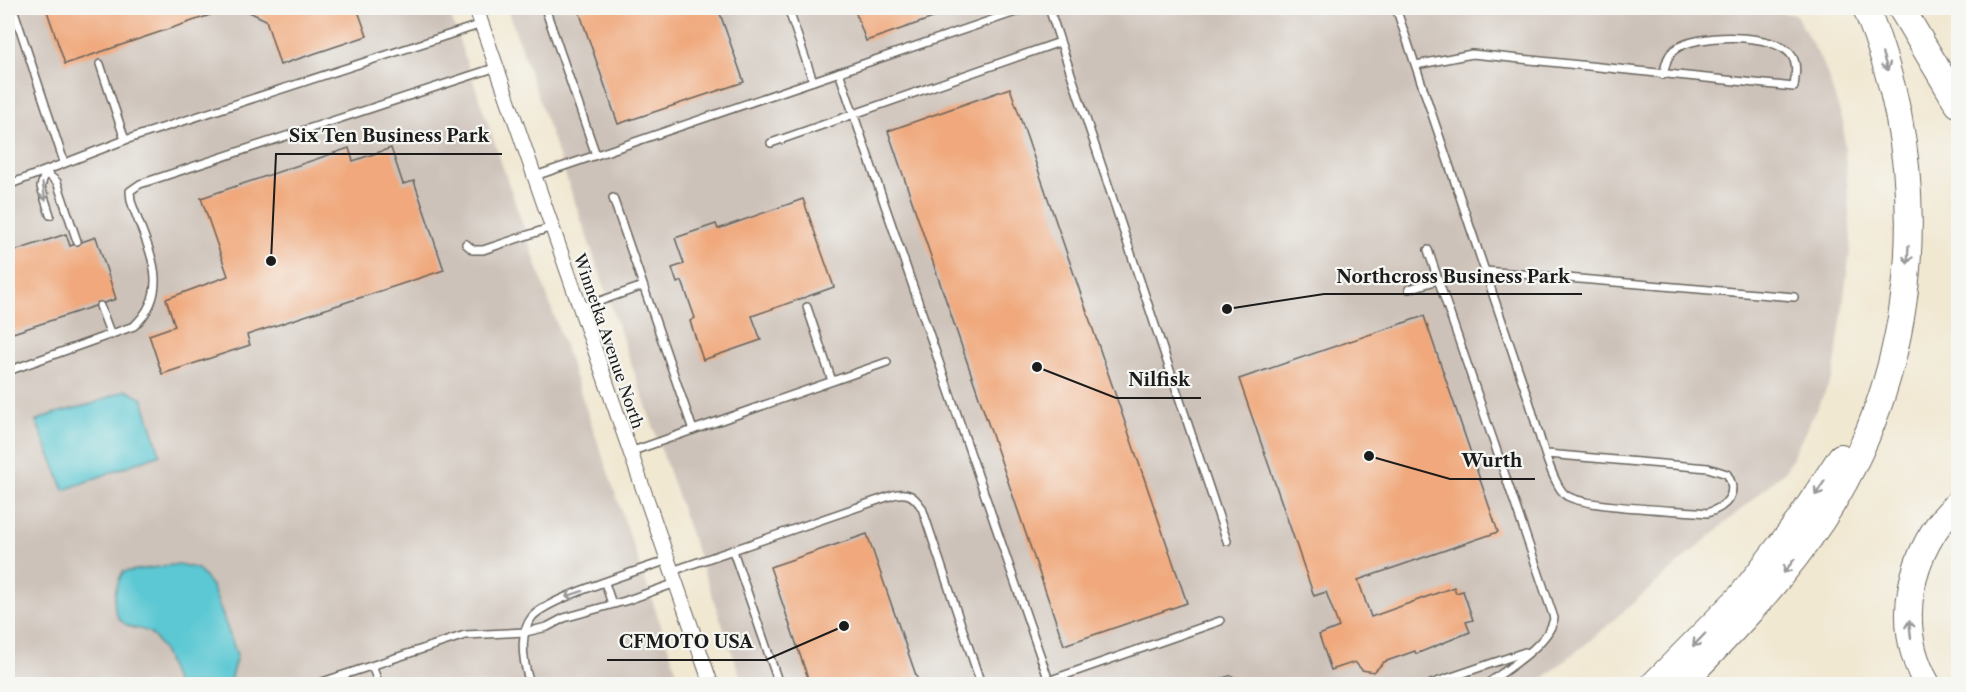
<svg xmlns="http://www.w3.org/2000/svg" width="1966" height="692" viewBox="0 0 1966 692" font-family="'Libre Caslon Text',serif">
	<rect width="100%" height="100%" fill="#f6f6f2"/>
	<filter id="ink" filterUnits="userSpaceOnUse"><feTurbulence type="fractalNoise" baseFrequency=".0167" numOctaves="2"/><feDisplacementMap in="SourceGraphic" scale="12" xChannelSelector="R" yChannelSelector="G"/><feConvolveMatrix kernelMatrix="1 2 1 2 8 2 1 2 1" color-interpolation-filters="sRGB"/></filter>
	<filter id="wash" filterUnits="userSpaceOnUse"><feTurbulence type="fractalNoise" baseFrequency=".008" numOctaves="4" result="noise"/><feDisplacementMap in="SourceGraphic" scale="24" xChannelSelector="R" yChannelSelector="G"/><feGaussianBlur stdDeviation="1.35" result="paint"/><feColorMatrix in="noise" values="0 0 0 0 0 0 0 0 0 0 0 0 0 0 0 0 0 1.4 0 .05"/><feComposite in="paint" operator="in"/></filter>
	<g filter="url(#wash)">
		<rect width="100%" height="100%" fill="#f1e8d2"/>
		<!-- industrial -->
		<g fill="#cdc2b9">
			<polygon points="8,8 448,8 681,684 8,684"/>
			<polygon points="507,8 1757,8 1796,15 1824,65 1843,121 1851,244 1834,374 1786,470 1593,638 1536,684 743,684"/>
		</g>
		<!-- water -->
		<g fill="#5cc8d3" stroke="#3c7278" stroke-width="1.5">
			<polygon points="126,390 143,399 160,454 64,490 36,421 52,414 92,404"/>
			<path d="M179,564L198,569L212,586L237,655L229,684H176C170,668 164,646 151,634C146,629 135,629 129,626C107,617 114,588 123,572Z"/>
		</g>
		<g id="blocks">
			<!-- building -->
			<g fill="#f0a87b">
				<polygon points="46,8 231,8 65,64"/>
				<polygon points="241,8 357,8 367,36 280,65 266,20"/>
				<polygon points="578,8 718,8 744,82 618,124"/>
				<polygon points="854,8 962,8 866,41"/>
				<polygon points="1010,88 1187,603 1064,645 888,131"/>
				<polygon points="349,148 353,161 391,148 403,184 414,181 444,270 247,335 250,345 162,374 149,335 175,326 166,299 228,276 201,198"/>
				<polygon points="803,199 834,287 752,316 761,340 703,360 690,321 695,318 682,281 677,283 672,268 684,264 675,238 716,224 718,229"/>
				<polygon points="66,234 70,246 96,237 116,299 13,333 8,317 8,253"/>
				<polygon points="1424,316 1498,532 1358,580 1371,617 1454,587 1456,593 1463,591 1473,620 1466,622 1470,632 1416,654 1415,651 1384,662 1374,672 1362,670 1355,662 1331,670 1319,635 1339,627 1326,592 1314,596 1239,379"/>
				<polygon points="867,534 919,684 810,684 770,567"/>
			</g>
		</g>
	</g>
	<g filter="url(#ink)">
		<use href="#blocks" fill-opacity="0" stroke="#67635c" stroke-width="1.5"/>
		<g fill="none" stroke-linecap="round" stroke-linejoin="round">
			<!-- lane casing -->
			<g stroke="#67635c" stroke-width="10">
				<g id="lane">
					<polyline points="13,8 64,162"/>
					<polyline points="545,8 596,155"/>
					<polyline points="788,8 813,81"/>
					<polyline points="1049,8 1227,541"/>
					<path d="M1396,8C1441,140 1485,272 1530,404C1536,423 1552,488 1567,496C1588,508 1678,510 1707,513C1727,507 1739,493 1727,474L1708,468L1547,454"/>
					<polyline points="100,64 125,140"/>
					<path d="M1416,65L1472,54L1794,87C1795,77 1798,65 1792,56C1776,32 1695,33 1674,50C1666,57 1666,65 1663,75"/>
					<polyline points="839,72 1050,684"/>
					<polyline points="771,143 1060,42"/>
					<polyline points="535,176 1027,8"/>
					<polyline points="8,185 125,140 482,24"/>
					<polyline points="613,198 693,430"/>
					<polyline points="50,215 41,187 45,172 57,182 77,241"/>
					<polyline points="466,244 473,250 483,250 552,227"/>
					<path d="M1428,250L1554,618C1550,643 1507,669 1487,684"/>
					<polyline points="1485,271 1794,297"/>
					<polyline points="1409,289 1438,280"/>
					<polyline points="100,306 111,335"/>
					<polyline points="807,307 832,381"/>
					<polyline points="580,308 643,286"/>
					<path d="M8,371L134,326C175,288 146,246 131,201L130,191L140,184L497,67"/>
					<polyline points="630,452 887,362"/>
					<polyline points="733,551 779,684"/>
					<path d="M672,571L893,495C908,491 914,496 922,508L981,684"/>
					<polyline points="605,583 612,604"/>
					<polyline points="372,666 379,684"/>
					<polyline points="1048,681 1220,621"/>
					<polyline points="316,684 465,635 526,632 547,627 564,618 625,601 676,583"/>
					<path d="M530,684C524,665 518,635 532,617C548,598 640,570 668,560"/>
					<polyline points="1217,684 1231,680 1227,684"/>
					<polyline points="1431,684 1525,652"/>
				</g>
			</g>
			<!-- street casing -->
			<g stroke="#67635c" stroke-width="16">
				<polyline id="street" points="476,8 711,684"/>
			</g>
			<!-- highway casing -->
			<g stroke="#67635c" stroke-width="28">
				<g id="highway">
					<polyline points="1901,8 1958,104"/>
					<polyline points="1654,684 1741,596 1799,521 1841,457"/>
					<path d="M1681,684C1731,633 1782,580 1822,520C1922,366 1934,175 1866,8"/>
					<path d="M1927,684C1893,625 1909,548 1958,503"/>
				</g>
			</g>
			<!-- lane -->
			<use href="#lane" stroke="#fff" stroke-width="7"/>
			<!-- street -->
			<use href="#street" stroke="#fff" stroke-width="14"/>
			<!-- highway -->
			<use href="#highway" stroke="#fff" stroke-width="26"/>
		</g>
		<!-- one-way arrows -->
		<defs><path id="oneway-shaft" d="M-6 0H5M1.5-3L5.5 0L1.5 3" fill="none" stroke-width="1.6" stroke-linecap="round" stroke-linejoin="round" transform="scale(1.5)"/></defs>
		<g stroke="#999">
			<use href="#oneway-shaft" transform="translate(1885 62) rotate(72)"/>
			<use href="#oneway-shaft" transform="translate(44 192) rotate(81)"/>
			<use href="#oneway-shaft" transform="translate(1908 255) rotate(93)"/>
			<use href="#oneway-shaft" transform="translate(1820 488) rotate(123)"/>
			<use href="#oneway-shaft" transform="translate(1789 566) rotate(128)"/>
			<use href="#oneway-shaft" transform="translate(574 594) rotate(161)"/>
			<use href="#oneway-shaft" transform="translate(1910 629) rotate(-96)"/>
			<use href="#oneway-shaft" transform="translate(1699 640) rotate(134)"/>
		</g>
	</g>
	<g text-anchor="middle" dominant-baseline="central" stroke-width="4.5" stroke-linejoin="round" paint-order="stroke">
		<!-- street labels -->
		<g font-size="16" fill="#1c1c1c" stroke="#f6f6f2">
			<text transform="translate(609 341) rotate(71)">Winnetka Avenue North</text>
		</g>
	</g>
	<!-- callouts -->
	<path fill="none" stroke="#1c1c1c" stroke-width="2" d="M271 261L276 154H502M1227 309L1324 294H1582M1037 367L1116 398H1201M1369 456L1450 479H1535M844 626L766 660H607"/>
	<g fill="#1c1c1c" stroke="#f6f6f2" stroke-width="2">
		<circle cx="271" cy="261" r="6"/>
		<circle cx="1227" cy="309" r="6"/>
		<circle cx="1037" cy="367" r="6"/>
		<circle cx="1369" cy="456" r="6"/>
		<circle cx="844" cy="626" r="6"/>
	</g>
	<g font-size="18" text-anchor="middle" font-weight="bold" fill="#1c1c1c" stroke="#f6f6f2" stroke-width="4.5" stroke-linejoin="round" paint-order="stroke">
		<text x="389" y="142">Six Ten Business Park</text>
		<text x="1453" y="283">Northcross Business Park</text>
		<text x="1159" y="386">Nilfisk</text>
		<text x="1492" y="467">Wurth</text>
		<text x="686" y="648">CFMOTO USA</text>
	</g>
	<!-- margin -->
	<rect width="1966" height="692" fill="none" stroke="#f6f6f2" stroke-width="30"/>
</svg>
